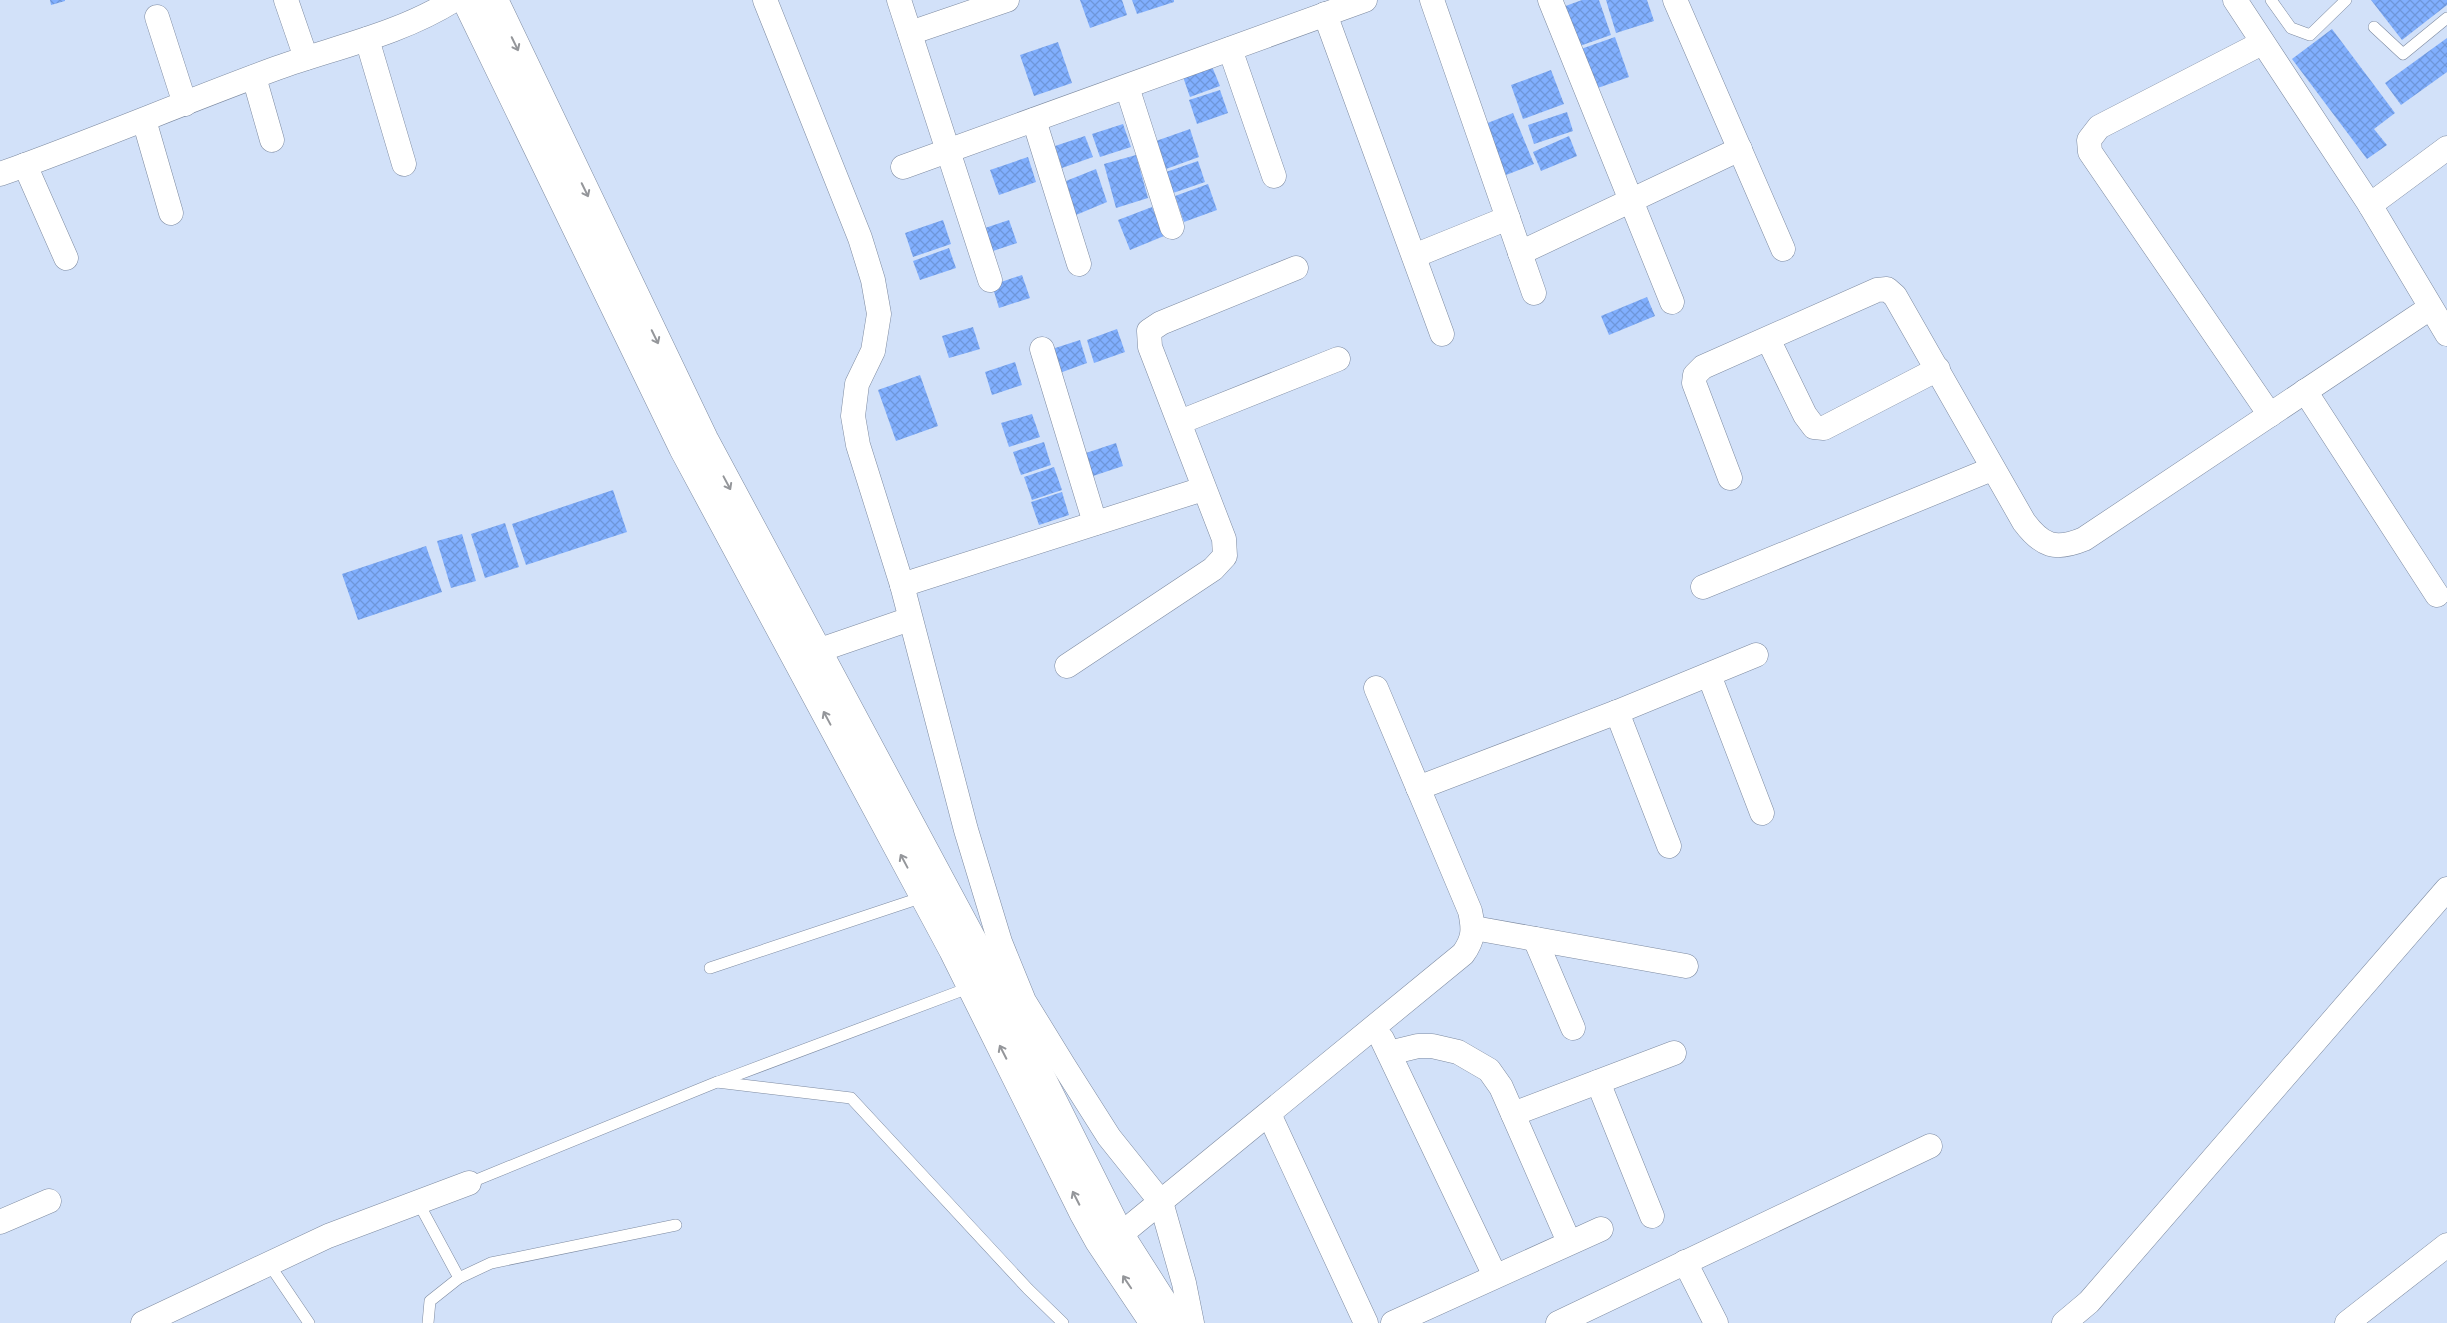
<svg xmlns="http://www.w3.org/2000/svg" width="2447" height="1323" viewBox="0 0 2447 1323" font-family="'DejaVu Sans',sans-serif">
	<defs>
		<pattern id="building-cross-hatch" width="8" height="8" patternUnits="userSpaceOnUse" patternTransform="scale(1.25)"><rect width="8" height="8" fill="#81affe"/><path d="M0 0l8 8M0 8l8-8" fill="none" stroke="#6e96d9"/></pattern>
	</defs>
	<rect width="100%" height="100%" fill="#d2e1f9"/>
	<!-- building -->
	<g fill="url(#building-cross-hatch)">
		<polygon points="50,0 65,0 65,1 51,5"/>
		<polygon points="1080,0 1122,0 1127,15 1090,28"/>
		<polygon points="1132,0 1174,0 1174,2 1137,14"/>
		<polygon points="1582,0 1599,0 1611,35 1574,48 1560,8"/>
		<polygon points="1606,0 1647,0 1654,21 1616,33"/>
		<polygon points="2371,0 2447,0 2447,5 2402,40"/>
		<polygon points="2332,29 2395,113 2374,129 2387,145 2367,159 2292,59"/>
		<polygon points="1615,37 1629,77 1592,90 1578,50"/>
		<polygon points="2447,38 2447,72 2401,105 2385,83"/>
		<polygon points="1058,42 1072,83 1034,96 1020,55"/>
		<polygon points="1211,64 1220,86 1190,97 1182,74"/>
		<polygon points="1551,70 1564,104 1523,119 1511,85"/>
		<polygon points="1220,90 1228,113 1197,124 1189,100"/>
		<polygon points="1567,112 1573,131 1534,144 1528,125"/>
		<polygon points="1513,113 1534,164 1506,175 1485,124"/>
		<polygon points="1123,124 1131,147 1100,157 1092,134"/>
		<polygon points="1190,129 1199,157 1166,169 1156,141"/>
		<polygon points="1085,136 1093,157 1062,168 1055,146"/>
		<polygon points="1569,136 1577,156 1541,171 1533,152"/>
		<polygon points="1136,155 1148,198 1116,208 1104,164"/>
		<polygon points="1028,157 1036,182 999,195 990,170"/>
		<polygon points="1198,161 1205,182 1173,193 1166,172"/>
		<polygon points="1096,169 1107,202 1076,215 1066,181"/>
		<polygon points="1208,184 1217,210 1184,222 1175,196"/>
		<polygon points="1152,207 1164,236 1130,250 1118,220"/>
		<polygon points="943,220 951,244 913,257 905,233"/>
		<polygon points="1009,220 1017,243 987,253 979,230"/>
		<polygon points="949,248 956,268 920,280 913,261"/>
		<polygon points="1022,275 1030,298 999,308 992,285"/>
		<polygon points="1647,297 1655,316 1609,335 1601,316"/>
		<polygon points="973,327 980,349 949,358 942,336"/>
		<polygon points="1117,329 1125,352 1094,363 1087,340"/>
		<polygon points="1080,340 1087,363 1057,374 1049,350"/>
		<polygon points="1015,362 1022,385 992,395 985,372"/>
		<polygon points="920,375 938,426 896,441 878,390"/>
		<polygon points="1032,414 1040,437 1009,447 1001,423"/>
		<polygon points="1044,442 1051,465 1021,475 1013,452"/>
		<polygon points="1116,443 1123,466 1093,476 1086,453"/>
		<polygon points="1054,467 1062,490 1032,500 1024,477"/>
		<polygon points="613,490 627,532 526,565 512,524"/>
		<polygon points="1062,492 1069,515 1039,525 1031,502"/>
		<polygon points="505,523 519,567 485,578 471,534"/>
		<polygon points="462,534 476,581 451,588 437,541"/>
		<polygon points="426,546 442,592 358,620 342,574"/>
	</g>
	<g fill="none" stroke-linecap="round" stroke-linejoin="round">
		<!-- lane casing -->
		<g stroke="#7d8aa0" stroke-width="12">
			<g id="lane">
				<polyline points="2271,0 2291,28 2310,35 2346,0"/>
				<polyline points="2374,27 2403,54 2447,18"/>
				<polyline points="710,968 923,897"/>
				<polyline points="718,1082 971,987"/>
				<polyline points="469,1183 717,1082 851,1098 1028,1289 1063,1323"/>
				<polyline points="418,1202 459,1278"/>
				<polyline points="269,1264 309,1323"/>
				<polyline points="428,1323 430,1301 459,1278 491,1263 676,1225"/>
			</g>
		</g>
		<!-- street casing -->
		<g stroke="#7d8aa0" stroke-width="25">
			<g id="street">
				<polyline points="286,0 306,58"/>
				<polyline points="765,0 860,238 873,280 879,314 873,351 857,384 853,416 858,445 902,585 966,830 1000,942 1024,1001 1064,1066 1109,1137 1161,1202 1184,1283 1192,1323"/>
				<polyline points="899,0 990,280"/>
				<polyline points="1432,0 1534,293"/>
				<polyline points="1550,0 1672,302"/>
				<polyline points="1675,0 1783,249"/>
				<polyline points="2235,0 2370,205 2447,334"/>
				<polyline points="1325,14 1442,334"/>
				<polyline points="157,17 185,104"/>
				<polyline points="910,33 1007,0"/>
				<polyline points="367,39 404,164"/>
				<polyline points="2262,43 2099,127 2089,140 2090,152 2270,415"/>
				<polyline points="1230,49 1274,176"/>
				<polyline points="254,77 272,140"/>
				<polyline points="1127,87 1172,227"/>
				<polyline points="144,120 171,213"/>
				<polyline points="1034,120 1079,264"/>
				<polyline points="25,165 66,258"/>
				<polyline points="903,167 1365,0"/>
				<path d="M0,174C93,141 184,102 277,68C336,47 400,34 454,0"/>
				<polyline points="2370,205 2447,148"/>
				<polyline points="1520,253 1740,149"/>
				<polyline points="1414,256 1508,218"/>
				<polyline points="1768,339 1805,415 1814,427 1824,428 1938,369"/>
				<polyline points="1042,349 1095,523"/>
				<polyline points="2305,391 2437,595"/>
				<polyline points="1180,422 1338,359"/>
				<path d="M1730,478L1694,383L1695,375L1703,367L1877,290L1887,289L1895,296L2024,522C2042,546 2055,551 2084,539L2430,308"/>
				<polyline points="902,585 1203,489"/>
				<polyline points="1703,587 1992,469"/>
				<polyline points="817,651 910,619"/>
				<polyline points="1067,666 1213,569 1225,556 1224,539 1150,347 1149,331 1161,323 1296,268"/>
				<polyline points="1709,675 1762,813"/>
				<polyline points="1617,712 1669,846"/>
				<polyline points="1418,788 1617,712 1756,655"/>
				<polyline points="1474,928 1686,966"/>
				<polyline points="1535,939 1573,1028"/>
				<polyline points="1382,1039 1495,1276"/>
				<polyline points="1389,1053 1418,1046 1432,1046 1458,1052 1489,1070 1501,1087 1569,1242"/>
				<polyline points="1598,1082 1652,1216"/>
				<polyline points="1269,1114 1366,1323"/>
				<polyline points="1513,1114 1674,1053"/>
				<polyline points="0,1222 49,1201"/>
				<path d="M1120,1235L1463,954C1474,939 1474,929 1470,911L1376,688"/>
				<polyline points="1685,1262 1716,1323"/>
				<polyline points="143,1323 328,1236 469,1183"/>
				<polyline points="1393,1323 1601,1229"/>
				<polyline points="1558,1323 1930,1146"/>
				<polyline points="2064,1323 2089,1302 2447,889"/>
				<polyline points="2347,1323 2447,1245"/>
			</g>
		</g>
		<!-- secondary casing -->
		<g stroke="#7d8aa0" stroke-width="29">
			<g id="secondary">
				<polyline points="466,0 683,448 953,950 1084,1214 1099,1241 1154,1323"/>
				<polyline points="494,0 704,439 973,941 1120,1235 1176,1323"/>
			</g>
		</g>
		<!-- lane -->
		<use href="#lane" stroke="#fff" stroke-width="11"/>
		<!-- street -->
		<use href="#street" stroke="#fff" stroke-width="24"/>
		<!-- secondary -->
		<use href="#secondary" stroke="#fff" stroke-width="28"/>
	</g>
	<!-- one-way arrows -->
	<defs><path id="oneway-shaft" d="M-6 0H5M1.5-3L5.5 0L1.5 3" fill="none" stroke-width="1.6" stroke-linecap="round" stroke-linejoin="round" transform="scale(1.25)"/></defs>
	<g stroke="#94969a">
		<use href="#oneway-shaft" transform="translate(515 44) rotate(64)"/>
		<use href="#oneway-shaft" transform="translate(585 190) rotate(64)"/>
		<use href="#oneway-shaft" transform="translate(655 337) rotate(64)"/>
		<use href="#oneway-shaft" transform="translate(727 483) rotate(62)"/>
		<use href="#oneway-shaft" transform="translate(827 718) rotate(-118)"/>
		<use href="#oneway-shaft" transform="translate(904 861) rotate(-118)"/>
		<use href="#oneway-shaft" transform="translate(1003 1052) rotate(-117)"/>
		<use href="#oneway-shaft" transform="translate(1076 1198) rotate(-117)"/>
		<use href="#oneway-shaft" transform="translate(1127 1282) rotate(-124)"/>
	</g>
</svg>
